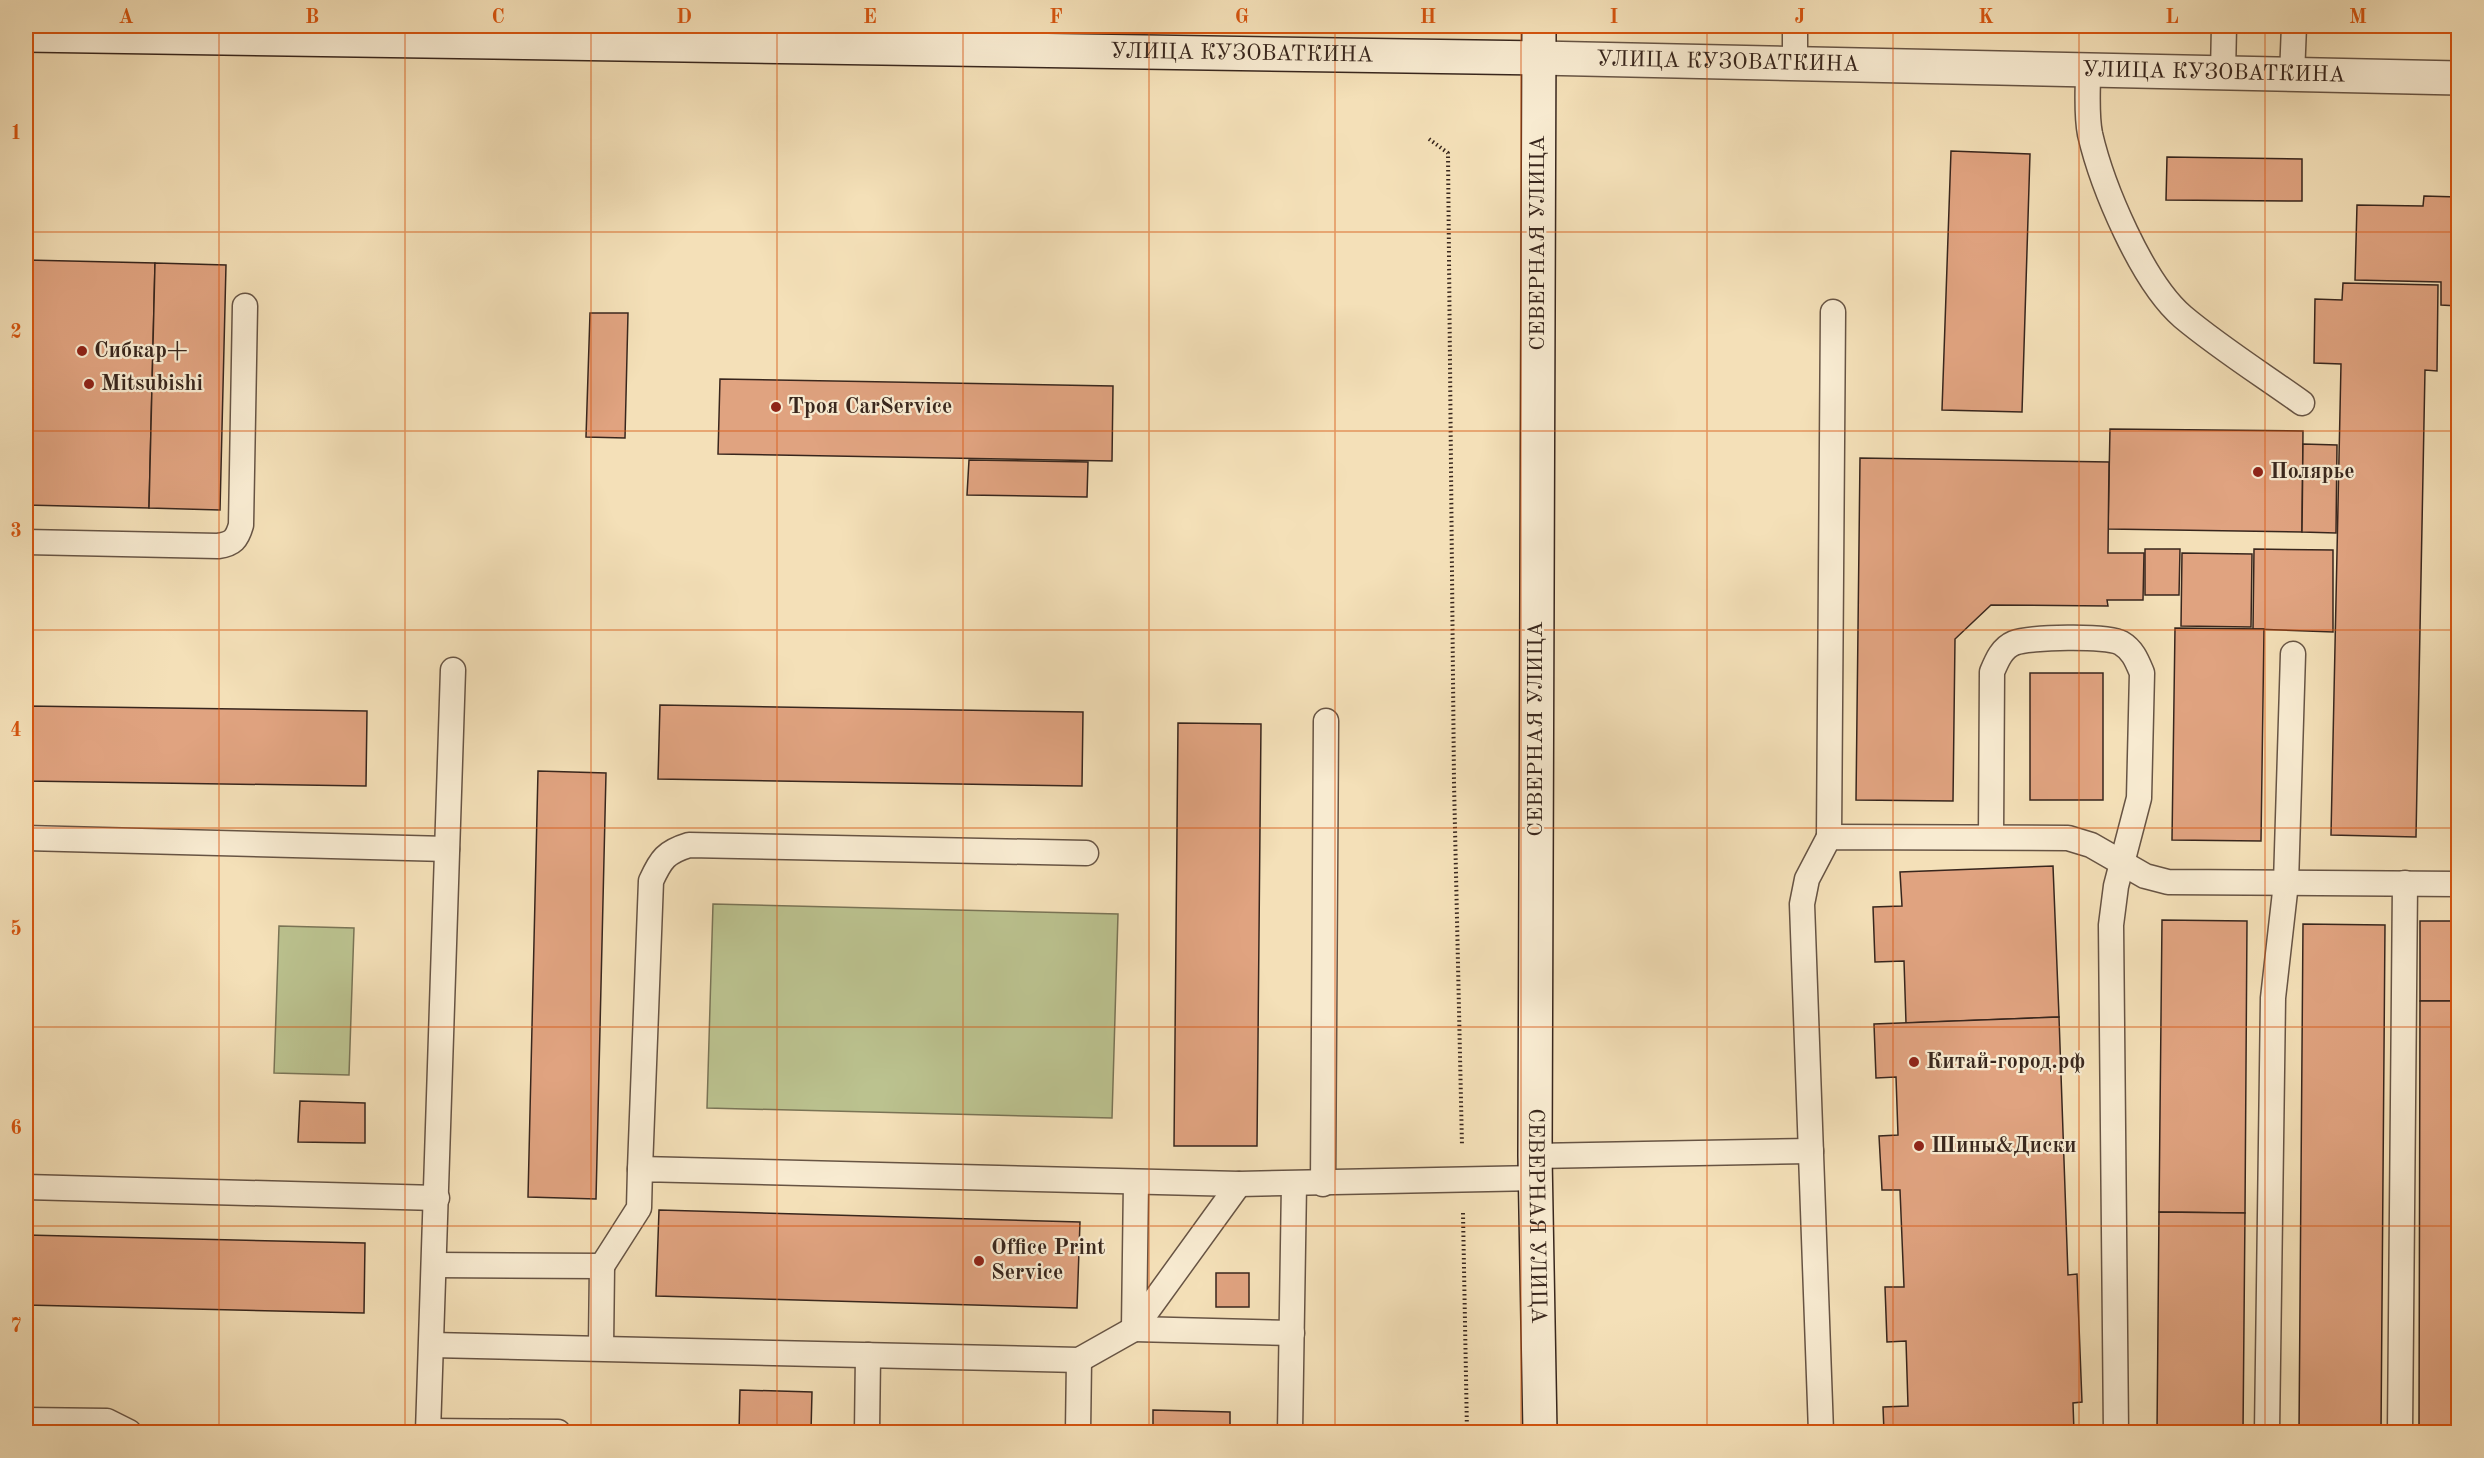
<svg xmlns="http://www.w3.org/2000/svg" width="2484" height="1458" viewBox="0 0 2484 1458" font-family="'Old Standard TT',serif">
	<rect width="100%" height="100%" fill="#f4e0b8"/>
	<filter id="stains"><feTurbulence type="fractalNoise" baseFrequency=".00333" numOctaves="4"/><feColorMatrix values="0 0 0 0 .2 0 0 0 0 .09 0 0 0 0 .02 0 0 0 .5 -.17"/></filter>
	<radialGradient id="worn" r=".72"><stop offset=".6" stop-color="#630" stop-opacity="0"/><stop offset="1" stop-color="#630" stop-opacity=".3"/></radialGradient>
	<!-- green -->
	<g fill="#bbc28f" stroke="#7a7456" stroke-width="1.5">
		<polygon points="713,904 1118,914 1112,1118 707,1108"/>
		<polygon points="279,926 354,928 349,1075 274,1073"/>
	</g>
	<!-- building -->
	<g fill="#e0a380" stroke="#38261d" stroke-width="1.5">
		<polygon points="1951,151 2030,154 2022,412 1942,410"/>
		<polygon points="2167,157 2302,159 2302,201 2166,200"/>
		<polygon points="2424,196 2458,197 2458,306 2441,305 2441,282 2355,280 2357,205 2423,206"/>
		<polygon points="26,260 155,263 149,508 26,505"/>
		<polygon points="155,263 226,265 220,510 149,508"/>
		<polygon points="2343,283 2438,285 2437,371 2425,370 2416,837 2331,835 2341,364 2314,363 2315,299 2342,300"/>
		<polygon points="590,313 628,313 625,438 586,437"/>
		<polygon points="720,379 1113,386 1112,461 718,454"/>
		<polygon points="2110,429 2303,431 2302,532 2108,529"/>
		<polygon points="2303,444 2337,445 2336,533 2302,532"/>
		<polygon points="1860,458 2109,462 2108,553 2144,553 2143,600 2107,600 2108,606 1991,605 1955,639 1953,801 1856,800"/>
		<polygon points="969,460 1088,462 1087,497 967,495"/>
		<polygon points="2145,549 2180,549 2179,595 2145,595"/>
		<polygon points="2254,549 2333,550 2333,632 2253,629"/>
		<polygon points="2182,553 2252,554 2251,627 2181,626"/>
		<polygon points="2175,628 2264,629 2261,841 2172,840"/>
		<rect x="2030" y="673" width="73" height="127"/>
		<polygon points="660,705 1083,712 1082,786 658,779"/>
		<polygon points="26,706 367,711 366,786 26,781"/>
		<polygon points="1178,723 1261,724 1257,1146 1174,1146"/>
		<polygon points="538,771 606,773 596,1199 528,1197"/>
		<polygon points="2053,866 2059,1017 1906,1023 1904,961 1875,962 1873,907 1902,906 1900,872"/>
		<polygon points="2162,920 2247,921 2245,1213 2159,1212"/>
		<rect x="2420" y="921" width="38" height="80"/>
		<polygon points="2303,924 2385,925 2381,1432 2299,1432"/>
		<polygon points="2420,1001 2458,1001 2458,1432 2419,1432"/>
		<polygon points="2059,1017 2068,1275 2077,1274 2082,1402 2073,1403 2074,1432 1884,1432 1883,1407 1908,1406 1906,1341 1887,1342 1885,1287 1904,1287 1900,1190 1882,1190 1879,1136 1898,1135 1896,1077 1876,1078 1874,1024"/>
		<polygon points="300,1101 365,1103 365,1143 298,1142"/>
		<polygon points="659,1210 1080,1222 1077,1308 656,1296"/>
		<polygon points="2159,1212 2245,1213 2243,1432 2157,1432"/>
		<polygon points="26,1235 365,1243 364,1313 26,1305"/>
		<rect x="1216" y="1273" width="33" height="34"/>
		<polygon points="740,1390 812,1392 811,1432 739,1432"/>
		<polygon points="1153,1410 1230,1412 1230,1432 1153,1432"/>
	</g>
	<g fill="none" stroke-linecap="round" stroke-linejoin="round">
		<!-- lane casing -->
		<g stroke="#675444" stroke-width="27">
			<g id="lane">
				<polyline points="1795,64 1795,26"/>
				<path d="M2088,70C2088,91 2086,114 2090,134C2102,186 2142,282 2183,317C2220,348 2263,375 2302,403"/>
				<polyline points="2223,73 2224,26"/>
				<polyline points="2292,75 2294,26"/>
				<path d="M26,542L218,546C233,544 237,539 241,525L245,306"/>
				<polyline points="1829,837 1833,312"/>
				<path d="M1991,837L1992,672C1997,660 2002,648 2014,643C2029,637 2107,635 2121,643C2133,650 2137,661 2142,673L2139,798L2116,886L2111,925L2116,1432"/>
				<polyline points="26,838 447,849"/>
				<polyline points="1535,1156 1811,1151"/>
				<path d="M640,1169L651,881C661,859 666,852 689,845L1086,853"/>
				<polyline points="1136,1182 1134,1329 1292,1333"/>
				<polyline points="1323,1184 1326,721"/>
				<polyline points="26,1187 437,1198"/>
				<polyline points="434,1265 602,1266 639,1208 640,1169 1239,1184 1535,1178"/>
				<polyline points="432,1345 1079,1360 1134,1329 1239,1184"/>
				<polyline points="601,1347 602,1266"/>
				<polyline points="26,1420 107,1421 129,1432"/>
				<polyline points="429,1431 558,1432"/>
				<polyline points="428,1432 453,670"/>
				<polyline points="867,1432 868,1355"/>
				<polyline points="1078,1432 1079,1360"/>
				<polyline points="1290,1432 1294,1184"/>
				<polyline points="1821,1432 1802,904 1807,879 1829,837 2068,838 2091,845 2145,876 2168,882 2458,884"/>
				<polyline points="2267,1432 2273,998 2286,883 2293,654"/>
				<polyline points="2400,1432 2405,883"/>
			</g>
		</g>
		<!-- street casing -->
		<g stroke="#675444" stroke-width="36">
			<g id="street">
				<path id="s1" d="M1539,58L2458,78"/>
			</g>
		</g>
		<!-- secondary casing -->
		<g stroke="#38261d" stroke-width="36">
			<g id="secondary">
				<path id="s2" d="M1539,26L1535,1156L1540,1432"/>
				<path id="s3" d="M26,35L1539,58"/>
			</g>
		</g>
		<!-- path -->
		<g stroke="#38261d" stroke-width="4" stroke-dasharray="1.5 3" stroke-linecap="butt">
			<polyline points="1429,139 1448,153 1454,783 1462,1146"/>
			<polyline points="1463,1213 1467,1432"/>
		</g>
		<!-- lane -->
		<use href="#lane" stroke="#f8ebd1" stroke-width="24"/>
		<!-- street -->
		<use href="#street" stroke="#f8ebd1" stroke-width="33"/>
		<!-- secondary -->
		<use href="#secondary" stroke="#f8ebd1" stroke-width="33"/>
	</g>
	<!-- grid -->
	<path fill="none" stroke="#d6540e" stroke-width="1.5" stroke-opacity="0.55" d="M219,26V1432M405,26V1432M591,26V1432M777,26V1432M963,26V1432M1149,26V1432M1335,26V1432M1521,26V1432M1707,26V1432M1893,26V1432M2079,26V1432M2265,26V1432M26,232H2458M26,431H2458M26,630H2458M26,828H2458M26,1027H2458M26,1226H2458"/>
	<!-- markers -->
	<g fill="#8f2418" stroke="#f8ebd1" stroke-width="2">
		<circle cx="82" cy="351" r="6"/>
		<circle cx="89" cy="384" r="6"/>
		<circle cx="776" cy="407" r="6"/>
		<circle cx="2258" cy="472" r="6"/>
		<circle cx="1914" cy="1062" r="6"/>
		<circle cx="1919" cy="1146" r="6"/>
		<circle cx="979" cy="1261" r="6"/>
	</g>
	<g text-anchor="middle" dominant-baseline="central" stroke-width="4.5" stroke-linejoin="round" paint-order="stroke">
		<!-- street labels -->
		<g font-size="22" fill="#38261d" stroke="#f8ebd1">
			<text stroke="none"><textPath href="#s3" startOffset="1216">УЛИЦА КУЗОВАТКИНА</textPath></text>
			<text stroke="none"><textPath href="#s1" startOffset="189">УЛИЦА КУЗОВАТКИНА</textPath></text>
			<text stroke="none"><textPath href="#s1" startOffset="675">УЛИЦА КУЗОВАТКИНА</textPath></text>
			<text transform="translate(1538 243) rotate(-90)">СЕВЕРНАЯ УЛИЦА</text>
			<text transform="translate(1536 729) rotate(-90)">СЕВЕРНАЯ УЛИЦА</text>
			<text stroke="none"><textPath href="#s2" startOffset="1190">СЕВЕРНАЯ УЛИЦА</textPath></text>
		</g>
		<!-- poi labels -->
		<g font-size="22" font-weight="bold" fill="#38261d" stroke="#f8ebd1" text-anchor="start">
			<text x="94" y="351">Сибкар+</text>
			<text x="101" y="384">Mitsubishi</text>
			<text x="788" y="407">Троя CarService</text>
			<text x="2270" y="472">Полярье</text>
			<text x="1926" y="1062">Китай-город.рф</text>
			<text x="1931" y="1146">Шины&amp;Диски</text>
			<text x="991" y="1248">Office Print<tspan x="991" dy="25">Service</tspan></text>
		</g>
	</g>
	<!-- margin -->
	<rect width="2484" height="1458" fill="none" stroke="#f4e0b8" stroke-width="66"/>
	<rect x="33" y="33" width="2418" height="1392" fill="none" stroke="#d6540e" stroke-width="2"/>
	<g font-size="20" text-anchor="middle" font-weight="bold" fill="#d6540e">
		<text x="126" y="23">A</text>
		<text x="312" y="23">B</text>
		<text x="498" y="23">C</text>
		<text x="684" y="23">D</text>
		<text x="870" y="23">E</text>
		<text x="1056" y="23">F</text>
		<text x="1242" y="23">G</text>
		<text x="1428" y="23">H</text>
		<text x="1614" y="23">I</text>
		<text x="1800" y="23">J</text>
		<text x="1986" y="23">K</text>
		<text x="2172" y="23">L</text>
		<text x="2358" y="23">M</text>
		<text x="16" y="139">1</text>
		<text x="16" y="338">2</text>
		<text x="16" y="537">3</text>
		<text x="16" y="736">4</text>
		<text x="16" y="935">5</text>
		<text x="16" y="1134">6</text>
		<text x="16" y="1332">7</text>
	</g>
	<rect width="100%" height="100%" filter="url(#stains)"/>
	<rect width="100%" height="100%" fill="url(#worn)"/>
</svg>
